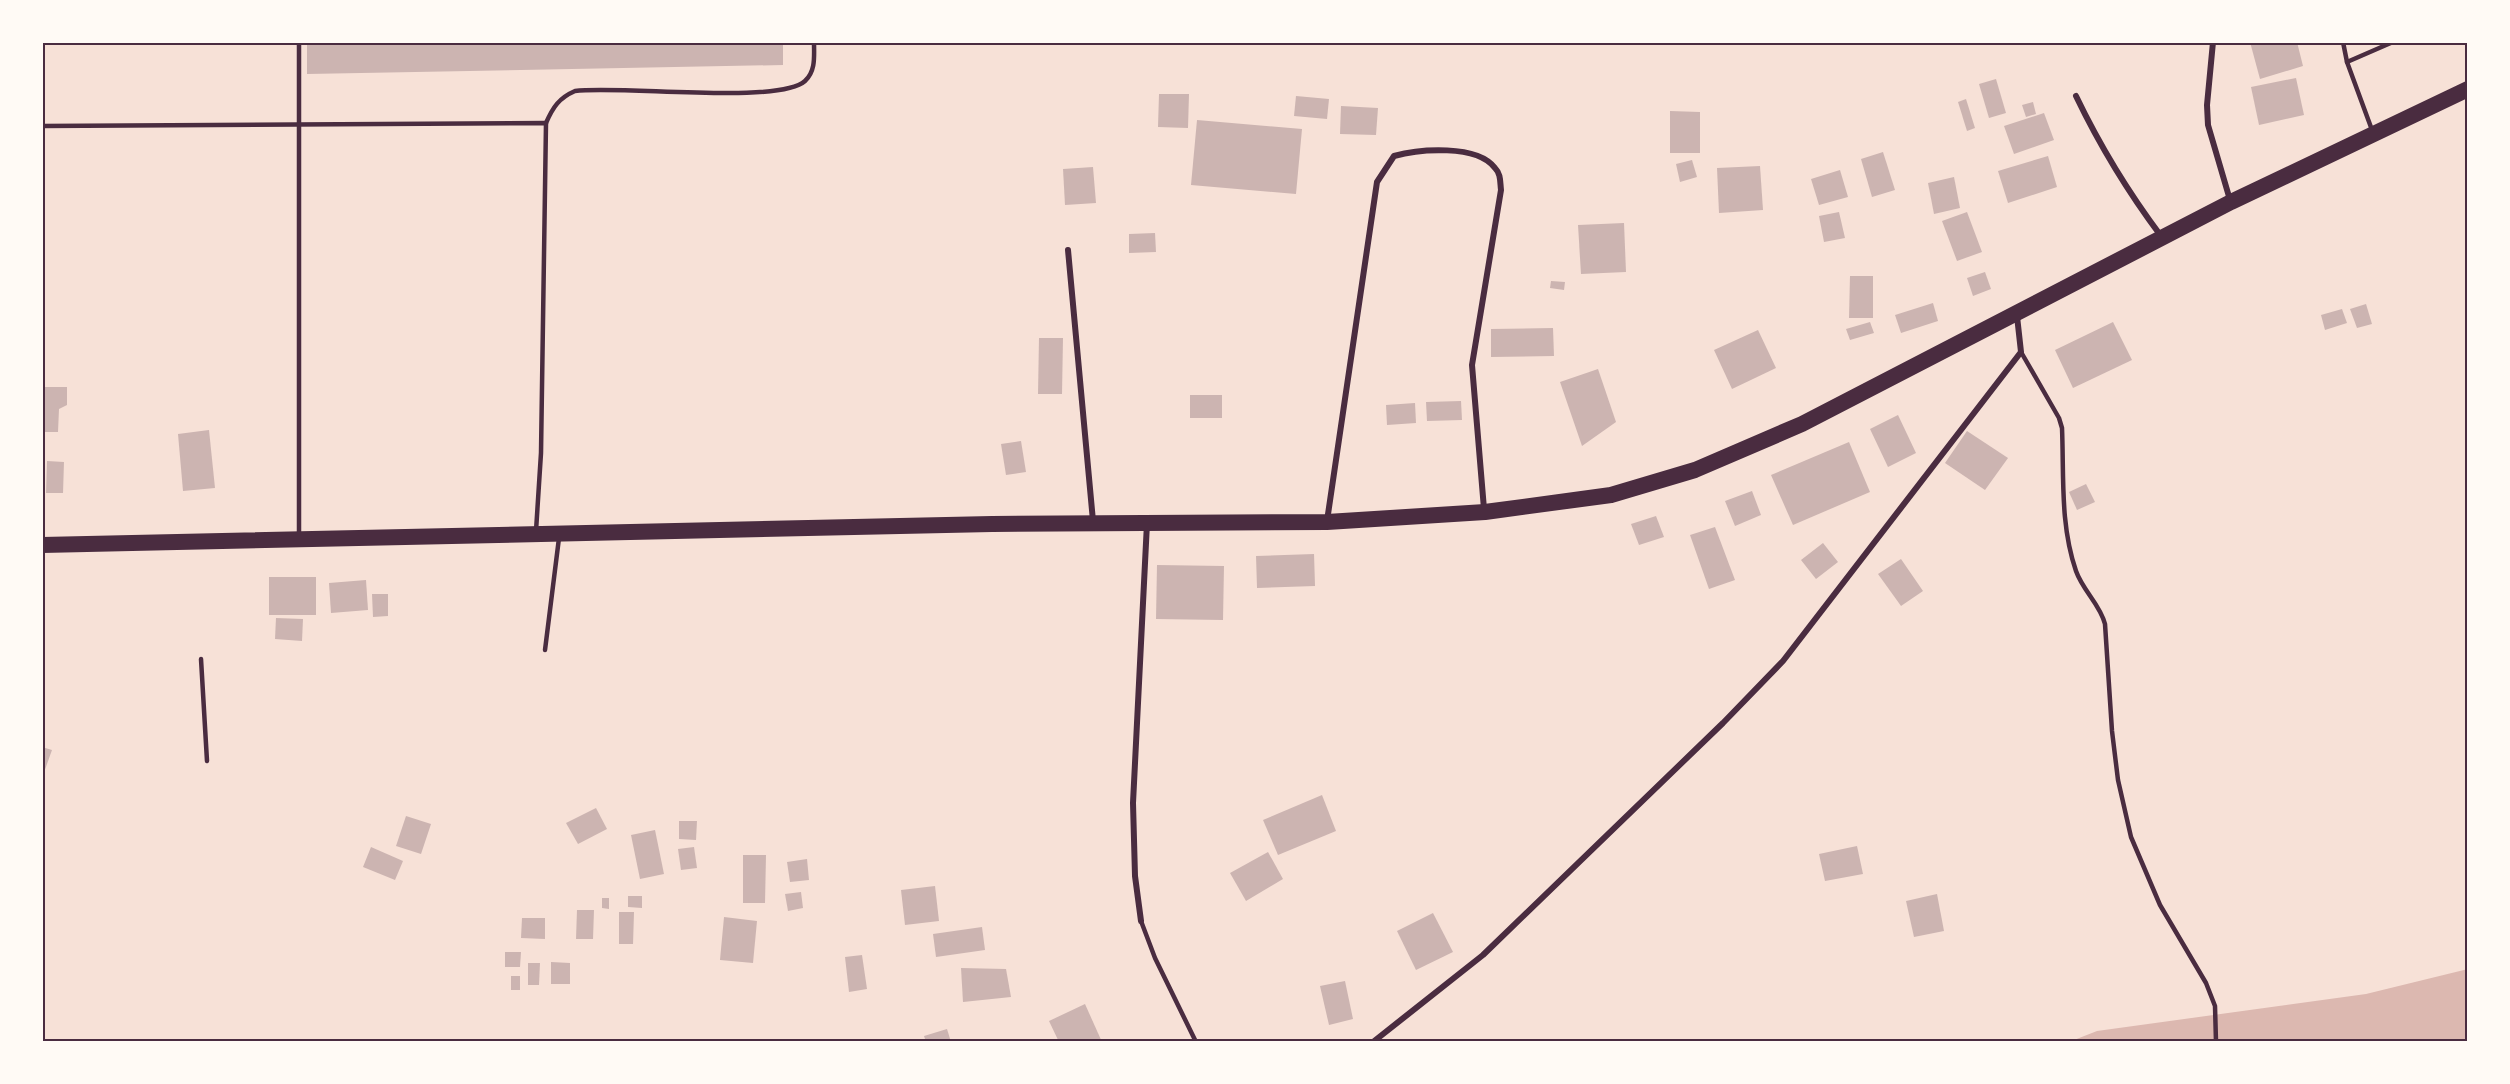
<svg xmlns="http://www.w3.org/2000/svg" width="2510" height="1084" viewBox="0 0 2510 1084" font-family="'Work Sans',sans-serif">
	<rect width="100%" height="100%" fill="#f7e1d7"/>
	<!-- water -->
	<polygon fill="#dcb8b0" points="2468,969 2468,1042 2069,1042 2097,1031 2366,994"/>
	<!-- building -->
	<g fill="#ccb4b1">
		<polygon points="307,42 783,42 783,65 307,74"/>
		<polygon points="2250,42 2297,42 2303,66 2260,79"/>
		<polygon points="2296,78 2304,115 2259,125 2251,87"/>
		<polygon points="1996,79 2006,113 1989,118 1979,84"/>
		<polygon points="1159,94 1189,94 1188,128 1158,127"/>
		<polygon points="1296,96 1329,99 1327,119 1294,116"/>
		<polygon points="1966,99 1975,128 1967,131 1958,102"/>
		<polygon points="2033,102 2036,114 2026,117 2022,105"/>
		<polygon points="1341,106 1378,108 1376,135 1340,134"/>
		<polygon points="1670,111 1700,112 1700,153 1670,153"/>
		<polygon points="2044,113 2054,140 2014,154 2004,126"/>
		<polygon points="1197,120 1302,129 1296,194 1191,185"/>
		<polygon points="1883,152 1895,190 1872,197 1861,159"/>
		<polygon points="2048,156 2057,187 2008,203 1998,171"/>
		<polygon points="1692,160 1697,177 1680,182 1676,164"/>
		<polygon points="1760,166 1763,210 1719,213 1717,168"/>
		<polygon points="1093,167 1096,203 1065,205 1063,169"/>
		<polygon points="1840,170 1848,197 1819,205 1811,179"/>
		<polygon points="1954,177 1960,208 1934,214 1928,183"/>
		<polygon points="1839,212 1845,238 1824,242 1819,216"/>
		<polygon points="1967,212 1982,252 1957,261 1942,221"/>
		<polygon points="1624,223 1626,272 1581,274 1578,225"/>
		<polygon points="1155,233 1156,252 1129,253 1129,234"/>
		<polygon points="1985,272 1991,289 1973,296 1967,278"/>
		<polygon points="1850,276 1873,276 1873,318 1849,318"/>
		<polygon points="1551,281 1565,282 1564,290 1550,288"/>
		<polygon points="1933,303 1938,321 1901,333 1895,315"/>
		<polygon points="2366,304 2372,324 2357,328 2350,309"/>
		<polygon points="2342,309 2347,323 2325,330 2321,315"/>
		<polygon points="1870,322 1874,333 1850,340 1846,329"/>
		<polygon points="2113,322 2132,360 2073,388 2055,350"/>
		<polygon points="1553,328 1554,356 1491,357 1491,329"/>
		<polygon points="1758,330 1776,368 1732,389 1714,350"/>
		<polygon points="1039,338 1063,338 1062,394 1038,394"/>
		<polygon points="1598,369 1616,422 1582,446 1560,382"/>
		<polygon points="42,387 67,387 67,405 59,409 58,432 42,432"/>
		<rect x="1190" y="395" width="32" height="23"/>
		<polygon points="1461,401 1462,420 1427,421 1426,402"/>
		<polygon points="1415,403 1416,423 1387,425 1386,405"/>
		<polygon points="1898,415 1916,453 1888,467 1870,429"/>
		<polygon points="209,430 215,488 183,491 178,434"/>
		<polygon points="1967,431 2008,458 1985,490 1945,463"/>
		<polygon points="1021,441 1026,472 1006,475 1001,444"/>
		<polygon points="1849,442 1870,492 1793,525 1771,475"/>
		<polygon points="47,461 64,462 63,493 46,493"/>
		<polygon points="2086,484 2095,502 2077,510 2069,492"/>
		<polygon points="1752,491 1761,515 1735,526 1725,501"/>
		<polygon points="1656,516 1664,537 1639,545 1631,524"/>
		<polygon points="1715,527 1735,580 1709,589 1690,535"/>
		<polygon points="1823,543 1838,562 1816,579 1801,560"/>
		<polygon points="1314,554 1315,586 1257,588 1256,556"/>
		<polygon points="1901,559 1923,591 1901,606 1878,574"/>
		<polygon points="1157,565 1224,566 1223,620 1156,619"/>
		<rect x="269" y="577" width="47" height="38"/>
		<polygon points="366,580 368,610 331,613 329,583"/>
		<polygon points="372,594 388,594 388,616 373,617"/>
		<polygon points="276,618 303,619 302,641 275,639"/>
		<polygon points="42,747 52,750 42,778"/>
		<polygon points="1322,795 1336,831 1278,855 1263,820"/>
		<polygon points="596,808 607,829 578,844 566,823"/>
		<polygon points="406,816 431,824 421,854 396,846"/>
		<polygon points="679,821 697,821 696,840 679,839"/>
		<polygon points="655,830 664,874 640,879 631,835"/>
		<polygon points="1857,846 1863,874 1825,881 1819,854"/>
		<polygon points="371,847 403,861 395,880 363,867"/>
		<polygon points="694,847 697,868 681,870 678,849"/>
		<polygon points="1268,852 1283,879 1246,901 1230,873"/>
		<polygon points="743,855 766,855 765,903 743,903"/>
		<polygon points="807,859 809,880 790,882 787,862"/>
		<polygon points="935,886 939,921 905,925 901,890"/>
		<polygon points="801,892 803,908 788,911 785,894"/>
		<polygon points="1937,894 1944,931 1914,937 1906,901"/>
		<polygon points="628,896 642,896 642,908 628,907"/>
		<polygon points="602,898 609,898 609,909 602,908"/>
		<polygon points="577,910 594,910 593,939 576,939"/>
		<polygon points="619,912 634,912 633,944 619,944"/>
		<polygon points="1433,913 1453,952 1416,970 1397,931"/>
		<polygon points="724,917 757,921 753,963 720,960"/>
		<polygon points="522,918 545,918 545,939 521,938"/>
		<polygon points="982,927 985,950 936,957 933,934"/>
		<polygon points="505,952 521,952 520,967 505,967"/>
		<polygon points="862,955 867,989 849,992 845,957"/>
		<polygon points="551,962 570,963 570,984 551,984"/>
		<polygon points="528,963 540,963 539,985 528,985"/>
		<polygon points="961,968 1006,969 1011,997 963,1002"/>
		<rect x="511" y="976" width="9" height="14"/>
		<polygon points="1345,981 1353,1019 1329,1025 1320,986"/>
		<polygon points="1085,1004 1102,1042 1059,1042 1049,1021"/>
		<polygon points="947,1029 951,1042 926,1042 924,1036"/>
	</g>
	<g fill="none" stroke-linecap="round" stroke-linejoin="round">
		<!-- service -->
		<g stroke="#4a2c40" stroke-width="4.5">
			<polyline points="299,42 299,537"/>
			<polyline points="2343,42 2347,62 2372,130"/>
			<polyline points="2347,62 2393,42"/>
			<path d="M546,123C553,107 559,98 575,91C621,85 778,105 805,81C816,71 814,56 814,42"/>
			<polyline points="42,126 546,123 541,453 536,531"/>
			<path d="M2021,352L2059,418L2062,428C2064,476 2060,525 2076,571C2083,591 2100,604 2105,624L2112,731L2118,780L2131,837L2160,905L2206,983L2215,1006L2216,1042"/>
			<polyline points="545,650 559,538"/>
			<polyline points="201,659 207,761"/>
			<polyline points="1141,921 1155,958 1196,1042"/>
		</g>
		<!-- minor -->
		<g stroke="#4a2c40" stroke-width="6">
			<polyline points="2213,42 2207,105 2208,125 2230,200"/>
			<path d="M2076,96C2100,146 2128,192 2161,236"/>
			<polyline points="1068,250 1093,521"/>
			<path d="M1327,521L1377,182L1394,156C1419,149 1477,144 1495,168C1501,174 1500,182 1501,190L1472,365L1484,509"/>
			<polyline points="1141,921 1135,876 1133,803 1147,523"/>
			<polyline points="1373,1042 1483,955 1723,723 1783,661 2021,352 2017,316"/>
		</g>
		<!-- trunk -->
		<polyline stroke="#4a2c40" stroke-width="16" points="42,545 992,524 1327,522 1485,512 1611,495 1695,470 1802,424 2231,202 2468,89"/>
	</g>
	<!-- border -->
	<rect width="2510" height="1084" fill="none" stroke="#fffaf5" stroke-width="87"/>
	<rect x="44" y="44" width="2422" height="996" fill="none" stroke="#4a2c40" stroke-width="2"/>
</svg>
